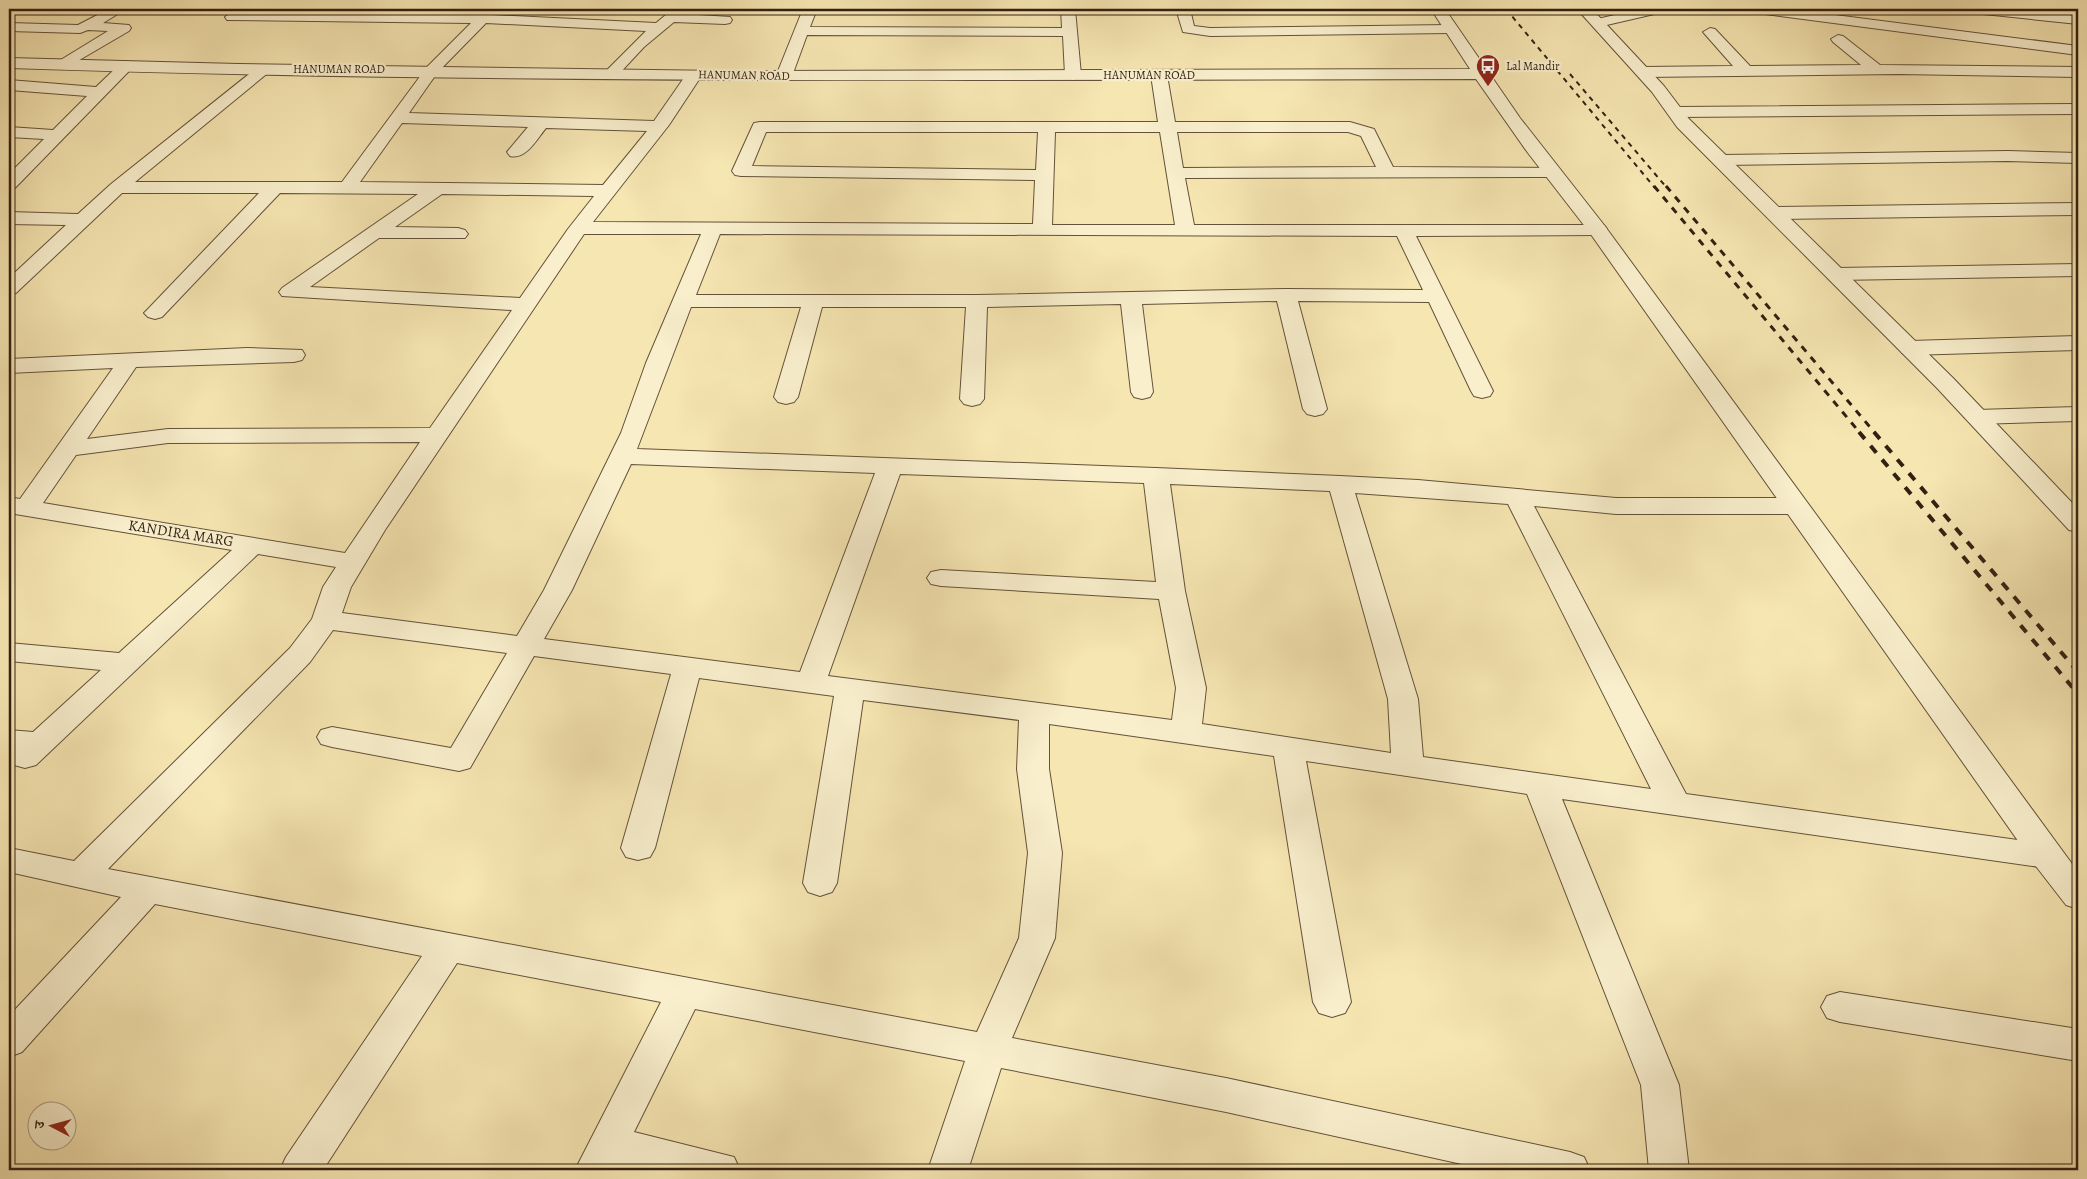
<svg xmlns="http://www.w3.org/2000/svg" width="2087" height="1179" viewBox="0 0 2087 1179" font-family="Alegreya,'Noto Serif Devanagari',serif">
	<rect width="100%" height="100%" fill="#f6e6b2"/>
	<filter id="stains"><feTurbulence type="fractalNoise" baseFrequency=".004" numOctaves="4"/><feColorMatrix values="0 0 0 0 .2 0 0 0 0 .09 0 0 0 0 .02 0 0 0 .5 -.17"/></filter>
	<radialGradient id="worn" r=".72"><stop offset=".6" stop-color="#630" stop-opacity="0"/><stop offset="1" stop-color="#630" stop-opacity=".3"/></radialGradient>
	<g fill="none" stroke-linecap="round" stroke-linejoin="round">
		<!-- minor casing -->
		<g stroke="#645239" stroke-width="2">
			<g id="minor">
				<polygon points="109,9 126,9 103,23 129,25 131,28 129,31 64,69 59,67 56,64 59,61 108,31 88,30 80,33 9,31 9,23 78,25"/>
				<path d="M236,9H252L249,13L478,14L483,9H495L492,15L656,23L673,9H688L683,14L730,17L732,20L730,23L725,24L674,22L644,47L617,76L612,78L604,73L646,31L486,23L437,73L409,113L654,121L688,72H700L702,75L669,125L593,222L1033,224L1035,180L741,176L735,175L732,171L752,127L754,123L760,122H1158L1151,75L1159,70L1167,75L1175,122H1350L1374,129L1393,167L1557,168L1560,172L1557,176L1551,177L1185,178L1194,225H1604L1607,229L1604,233L1597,235L1416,236L1493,391L1490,396L1482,398L1474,396L1471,391L1429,302L1298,301L1327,409L1323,414L1315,416L1307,414L1303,409L1277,301L1142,304L1153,392L1150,397L1142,399L1134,397L1131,392L1121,304L987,307L984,399L980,404L972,406L964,404L960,399L966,307H822L798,397L794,402L786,404L778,402L774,397L801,307H691L637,449L1156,468L1340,476L1418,480L1616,498H1796L1805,501L1809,506L1805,511L1796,514H1616L1534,506L1686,794L2047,844L2059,847L2064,856L2059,865L2047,868L1562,799L1679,1085L1689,1170H1649L1641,1085L1527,794L1306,761L1351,1002L1345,1013L1332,1017L1319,1013L1313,1002L1274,756L1049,724V769L1062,853L1055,938L1012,1038L1226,1078L1570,1152L1584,1157L1590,1170H1489L1226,1112L1001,1068L968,1170H928L965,1061L695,1009L634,1132L734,1157L740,1170H644L619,1164L616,1170H575L661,1002L457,963L323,1170H280L286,1157L422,956L155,904L22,1052L9,1057V1016L121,897L9,872V848L74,861L290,648L312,619L323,587L336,567L258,554L36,765L25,768L14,765L9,757L13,751L9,750V730L33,732L101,670L9,661V643L119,653L232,550L9,513V497L20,499L113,368L9,373V359L247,348L302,350L305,355L302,360L294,362L136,367L87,439L168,429L430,428L512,310L282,296L279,292L282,288L418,194L280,193L162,317L155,319L148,317L144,313L148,309L259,193H122L16,293L9,295V278L66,225L9,224V212L78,214L111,184L259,66H269L272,69L269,72L135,182H342L427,67L471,23L227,20L225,17ZM402,123L528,127L507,152L510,156C526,160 537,139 546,128L647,131L603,185L360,182ZM766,132H1038L1036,170L752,166ZM1055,132H1160L1175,225H1052ZM1177,132H1348L1361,136L1376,167L1183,168ZM442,194L594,196L568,229L520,298L310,287L379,238H465L468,234L465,230L458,228L395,227ZM584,234H701L646,363L621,433L544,590L517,636L342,613L351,587L385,530ZM720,234L1397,236L1423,290L1286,289L977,295H696ZM420,442L345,553L43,503L76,455L168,443ZM631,464L875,473L800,672L544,639L572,590ZM900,474L1144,483L1156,582L941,570L931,572L927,578L931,584L941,586L1159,599L1176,688L1172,720L828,676ZM1170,484L1330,491L1388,699L1391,753L1202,724L1206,688L1185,591ZM1355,493L1508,504L1651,789L1423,757L1418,699ZM333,630L507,653L451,748L332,727L321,730L317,737L321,744L332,747L459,771L470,768L534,656L671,674L621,848L626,857L638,860L650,857L655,848L699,678L834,696L803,883L808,892L820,896L832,892L837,883L863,700L1019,720L1017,769L1028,853L1019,938L977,1032L108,869L310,662Z"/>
				<polygon points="803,9 817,9 810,27 1062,28 1061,9 1075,9 1081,75 1073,80 1065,75 1063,36 807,35 792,76 790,79 778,79 776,76"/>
				<polygon points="1176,9 1190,9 1194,26 1210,28 1450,25 1457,29 1450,33 1210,36 1183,32"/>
				<polygon points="1641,9 1665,9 1663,12 1598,27 1591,23 1593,20"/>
				<polygon points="1751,9 1788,9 2078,46 2078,55 1758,13"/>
				<polygon points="1967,9 2012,9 2078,16 2078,24 1974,13"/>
				<polygon points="1710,28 1715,29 1750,66 1861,65 1833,42 1831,39 1838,35 1843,36 1880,65 2078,67 2078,77 1899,74 1643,77 1635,72 1643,67 1733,66 1703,32"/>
				<polygon points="126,61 131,63 134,66 131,69 15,188 9,189 9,174 44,139 9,137 9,127 53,130 87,96 9,90 9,80 96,87 121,63"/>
				<polygon points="2078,104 2078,114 1675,117 1669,115 1667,112 1669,109 1675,107"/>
				<polygon points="2008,151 2078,153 2078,163 2008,161 1722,165 1716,164 1713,160 1716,156 1722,155"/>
				<polygon points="2078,203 2078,215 1776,219 1769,217 1767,213 1769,209 1776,207"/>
				<polygon points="2078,264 2078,276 1837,280 1830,278 1827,274 1830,270 1837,268"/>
				<polygon points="2078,336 2078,350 1910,355 1902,353 1899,348 1902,343 1910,341"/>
				<polygon points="2078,407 2078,421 1977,424 1969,422 1965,417 1969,412 1977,410"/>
				<polygon points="1840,992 2078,1029 2078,1061 1840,1022 1827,1018 1821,1007 1827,996"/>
			</g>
		</g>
		<!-- tertiary casing -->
		<g stroke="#645239" stroke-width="2">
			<g id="tertiary">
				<path d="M1431,9H1445L1520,118L1604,225L2078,872V909L2066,905L2035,865L1590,233L1528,153L1476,79C987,80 498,84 9,68V58L238,64L725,71L1470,69Z"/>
				<polygon points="1577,9 1592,9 1664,86 1689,119 1953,378 2078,509 2078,532 2069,530 1937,388 1677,127 1652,92"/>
			</g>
		</g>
		<!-- minor -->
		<use href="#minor" fill="#f9efcd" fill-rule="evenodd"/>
		<!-- tertiary -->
		<use href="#tertiary" fill="#f9efcd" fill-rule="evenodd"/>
		<!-- rail-far2 -->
		<g stroke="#332011" stroke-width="2" stroke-dasharray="5 5" stroke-linecap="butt">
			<polyline points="1506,9 1655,188"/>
			<polyline points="1570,74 1667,188"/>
		</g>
		<!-- rail-far1 -->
		<g stroke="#332011" stroke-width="3" stroke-dasharray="7 7" stroke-linecap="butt">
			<polyline points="1654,186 1860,433"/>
			<polyline points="1666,186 1875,433"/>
		</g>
		<!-- rail -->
		<g stroke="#332011" stroke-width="4" stroke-dasharray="9 9" stroke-linecap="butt">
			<polyline points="1859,432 2078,694"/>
			<polyline points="1874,432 2078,672"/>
		</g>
	</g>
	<!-- icons -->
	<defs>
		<g id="bus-pin" transform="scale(1.25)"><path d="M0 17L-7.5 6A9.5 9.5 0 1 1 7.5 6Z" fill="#8f2418" stroke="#f9efcd"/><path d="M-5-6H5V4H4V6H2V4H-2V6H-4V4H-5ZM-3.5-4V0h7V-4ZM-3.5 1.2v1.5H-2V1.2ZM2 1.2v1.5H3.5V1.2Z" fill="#fff"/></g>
	</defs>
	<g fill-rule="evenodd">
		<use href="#bus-pin" x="1488" y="66"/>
	</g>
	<g text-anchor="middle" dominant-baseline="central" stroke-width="4.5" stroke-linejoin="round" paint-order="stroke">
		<!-- far-poi labels -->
		<g font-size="12" fill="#332011" stroke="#f9efcd" text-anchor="start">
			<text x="1506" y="66">Lal Mandir</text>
		</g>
		<!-- far-street labels -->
		<g font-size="12" fill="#332011" stroke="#f9efcd">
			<text x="339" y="69">HANUMAN ROAD</text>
			<text transform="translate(744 75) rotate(1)">HANUMAN ROAD</text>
			<text x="1149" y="75">HANUMAN ROAD</text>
		</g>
		<!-- street labels -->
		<g font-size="15" fill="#332011" stroke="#f9efcd">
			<text transform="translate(181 533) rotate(9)">KANDIRA MARG</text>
		</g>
	</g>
	<!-- margin -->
	<rect width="2087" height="1179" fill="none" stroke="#f6e6b2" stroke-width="30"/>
	<rect x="10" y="10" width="2067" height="1159" fill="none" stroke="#332011" stroke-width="2.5"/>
	<rect x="15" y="15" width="2057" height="1149" fill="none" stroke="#332011"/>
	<!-- north arrow -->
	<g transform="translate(52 1126) rotate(276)"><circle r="24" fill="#f9efcd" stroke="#aa9c82"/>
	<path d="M0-4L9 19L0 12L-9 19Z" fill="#8f2418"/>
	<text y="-8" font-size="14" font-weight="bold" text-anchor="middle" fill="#332011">उ</text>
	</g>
	<rect width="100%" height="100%" filter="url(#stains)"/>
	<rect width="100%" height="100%" fill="url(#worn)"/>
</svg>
